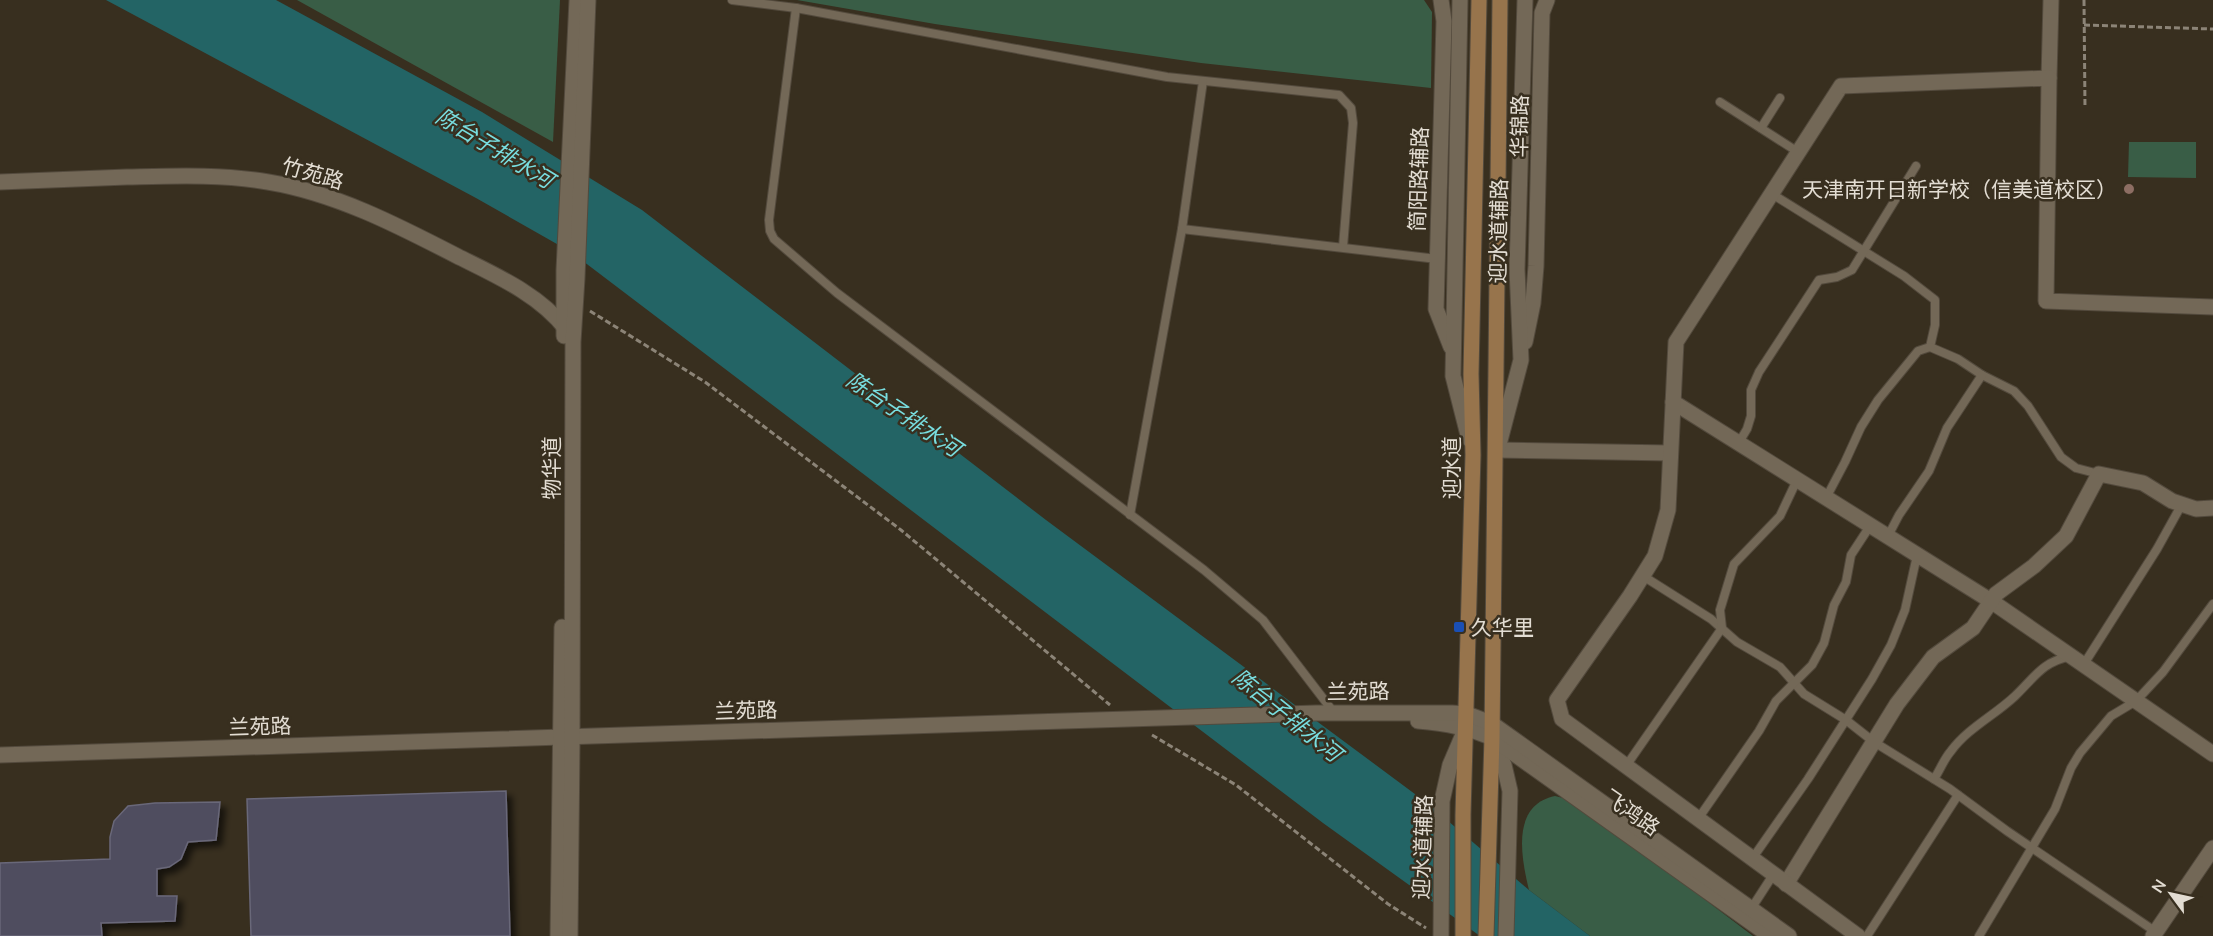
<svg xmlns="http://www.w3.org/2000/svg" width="2213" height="936" viewBox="0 0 2213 936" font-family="Mulish,'Noto Sans SC',sans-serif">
	<defs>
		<filter id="shadow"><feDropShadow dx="5.5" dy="5.5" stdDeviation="3" flood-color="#0009"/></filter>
	</defs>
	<rect width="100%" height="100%" fill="#382f1f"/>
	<!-- green -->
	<g fill="#395d46">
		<polygon points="297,0 560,0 553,142"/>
		<polygon points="797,0 1424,0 1432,12 1431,88 1201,63 935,24"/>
		<polygon points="2129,142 2196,142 2196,178 2128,177"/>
		<path d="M1555,796L1575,801L1753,936H1590L1529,890C1521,857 1511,805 1555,796Z"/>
	</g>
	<!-- water -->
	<polygon fill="#236465" points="106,0 276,0 482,112 642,210 1046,520 1427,803 1529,890 1590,936 1480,936 1323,823 571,252 476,198"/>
	<!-- building -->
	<g fill="#4f4d5f" stroke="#696779" stroke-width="1.5" filter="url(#shadow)">
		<polygon points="506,791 510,936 251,936 247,799"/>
		<polygon points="220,802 216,840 188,842 181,859 169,867 157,869 157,896 177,896 175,921 101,923 102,936 0,936 0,863 110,859 110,837 114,821 128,806 155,803"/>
	</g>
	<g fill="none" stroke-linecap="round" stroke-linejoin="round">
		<!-- service casing -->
		<g stroke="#534a3d" stroke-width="10">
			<g id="service">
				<polyline points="732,0 796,8 1167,77 1339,95 1351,108 1353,123 1343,247"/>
				<polyline points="796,8 769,220 770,231 774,239 837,293 1204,570 1263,620 1335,714"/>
				<polyline points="1720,102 1798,152"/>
				<polyline points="1761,128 1780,98"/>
				<polyline points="1772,194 1904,276 1935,300 1935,325 1930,347 1958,359 1982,375 2014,391 2028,406 2061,457 2076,468 2099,474"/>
				<polyline points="1182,229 1437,259"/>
				<polyline points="1738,444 1747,429 1751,416 1751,390 1759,372 1819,280 1837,277 1852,270 1916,166"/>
				<polyline points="1826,498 1845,462 1861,427 1878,400 1918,351 1930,347"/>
				<polyline points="1130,515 1182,229 1203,81"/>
				<polyline points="1888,536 1899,515 1929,471 1947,428 1982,375"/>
				<polyline points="1643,576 1711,619 1737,642 1780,667 1804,694 1846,720 1874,742 1950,789 2007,831 2156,932"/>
				<polyline points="2084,664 2157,549 2182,504"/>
				<polyline points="1626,766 1722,628 1720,610 1734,564 1780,516 1797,480"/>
				<path d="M1934,779C1940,770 1944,759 1951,751C1968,728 1995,715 2015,696C2035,677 2042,662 2071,656"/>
				<polyline points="1698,819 1759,731 1776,701 1812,665 1824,643 1834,605 1846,582 1851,555 1870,526"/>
				<polyline points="1752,859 1808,779 1872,679 1891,645 1905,610 1916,560 1914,554"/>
				<polyline points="1749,912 1773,875"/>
				<polyline points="1867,936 1958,795"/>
				<polyline points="1979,936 2055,809 2071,768 2080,753 2111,716 2136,701 2163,672 2213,604"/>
			</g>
		</g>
		<!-- minor casing -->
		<g stroke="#534a3d" stroke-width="17">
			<g id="minor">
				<polyline points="2049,78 2051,0"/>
				<polyline points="1673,402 1991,601 2213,754"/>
				<polyline points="1497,450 1670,453"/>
				<polyline points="1492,738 1504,765 1510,791 1506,936"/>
				<polyline points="1786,884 1897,704 1933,657 1973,628 1996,594 2034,566 2066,536 2099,474 2143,483 2172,501 2196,509 2213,508"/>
				<polyline points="1441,936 1442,801 1450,765 1465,730"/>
				<polyline points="1858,936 1562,719 1557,700 1630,596 1655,556 1668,510 1676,342 1841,86 2049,78 2046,301 2213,307"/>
				<polyline points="2153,936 2213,848"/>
			</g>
		</g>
		<!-- tertiary casing -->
		<g stroke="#534a3d" stroke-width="17">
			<g id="tertiary">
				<polyline points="1441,0 1444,21 1436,309 1451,347"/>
				<polyline points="1460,0 1453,376 1469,439"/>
				<path d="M0,182C42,180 85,179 127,177C174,176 221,174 268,182C335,193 397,225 457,256C495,275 539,294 566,329"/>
				<polyline points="564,336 564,270 577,0"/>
				<polyline points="1525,342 1533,303 1536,266 1542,13 1547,0"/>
				<polyline points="1498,448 1521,360 1517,269 1525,0"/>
				<path d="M1418,721C1445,723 1468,727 1492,738L1770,936"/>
				<polyline points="0,755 1316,713 1452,713 1467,714 1491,723 1789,936"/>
				<polyline points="558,936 562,627"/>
				<polyline points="570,936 572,744 573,342 577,278 588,0"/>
			</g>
		</g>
		<!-- secondary casing -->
		<g stroke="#534a3d" stroke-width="17">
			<g id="secondary">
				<polyline points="1463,936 1463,815 1473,455 1471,374 1479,0"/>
				<polyline points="1486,936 1492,738 1500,0"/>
			</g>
		</g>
		<!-- path -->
		<g stroke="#8c8477" stroke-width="3" stroke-dasharray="6 3" stroke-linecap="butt">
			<polyline points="2084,0 2085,108"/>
			<polyline points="2084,25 2213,29"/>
			<polyline points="590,311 705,382 901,530 1110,705"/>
			<polyline points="1152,735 1236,785 1388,904 1426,928"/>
		</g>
		<!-- service -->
		<use href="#service" stroke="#736857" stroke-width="8"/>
		<!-- minor -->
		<use href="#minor" stroke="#736857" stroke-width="15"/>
		<!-- tertiary -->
		<use href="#tertiary" stroke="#736857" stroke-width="15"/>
		<!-- secondary -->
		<use href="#secondary" stroke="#97744c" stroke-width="15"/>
	</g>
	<!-- markers -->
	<circle fill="#8d6e63" stroke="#382f1f" stroke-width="2" cx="2129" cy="189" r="6"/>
	<rect fill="#1a4fb4" stroke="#382f1f" stroke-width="2" x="1453" y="621" width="12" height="12" rx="3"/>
	<g text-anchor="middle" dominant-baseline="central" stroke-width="5" stroke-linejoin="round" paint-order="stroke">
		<!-- street labels -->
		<g font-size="21" fill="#e3ddd3" stroke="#382f1f">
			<text transform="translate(1519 126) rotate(-89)">华锦路</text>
			<text transform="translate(313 173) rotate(16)">竹苑路</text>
			<text transform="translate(1418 179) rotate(-88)">简阳路辅路</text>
			<text transform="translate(1498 231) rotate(-89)">迎水道辅路</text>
			<text transform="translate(551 468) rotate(-90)">物华道</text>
			<text transform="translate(1451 468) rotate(-90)">迎水道</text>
			<text transform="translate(1358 691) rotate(-1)">兰苑路</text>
			<text transform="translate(746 710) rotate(-2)">兰苑路</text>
			<text transform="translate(260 726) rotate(-2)">兰苑路</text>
			<text transform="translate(1632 812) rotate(35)">飞鸿路</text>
			<text transform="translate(1422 847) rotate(-88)">迎水道辅路</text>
		</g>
		<!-- poi labels -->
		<g font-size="21" fill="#e3ddd3" stroke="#382f1f" text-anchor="end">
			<text x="2117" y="189">天津南开日新学校（信美道校区）</text>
			<text x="1471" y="627" text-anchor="start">久华里</text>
		</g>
		<!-- water labels -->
		<g font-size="22" font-style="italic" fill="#78dddf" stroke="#382f1f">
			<text transform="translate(495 148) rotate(31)">陈台子排水河</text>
			<text transform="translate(904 414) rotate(34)">陈台子排水河</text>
			<text transform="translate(1287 715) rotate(39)">陈台子排水河</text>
		</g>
	</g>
	<!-- north arrow -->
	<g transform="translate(2171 894) rotate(303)" stroke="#382f1f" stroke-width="4.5" paint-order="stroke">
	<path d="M0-4.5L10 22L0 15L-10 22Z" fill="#e3ddd3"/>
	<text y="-9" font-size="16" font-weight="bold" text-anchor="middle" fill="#e3ddd3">N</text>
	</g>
</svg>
